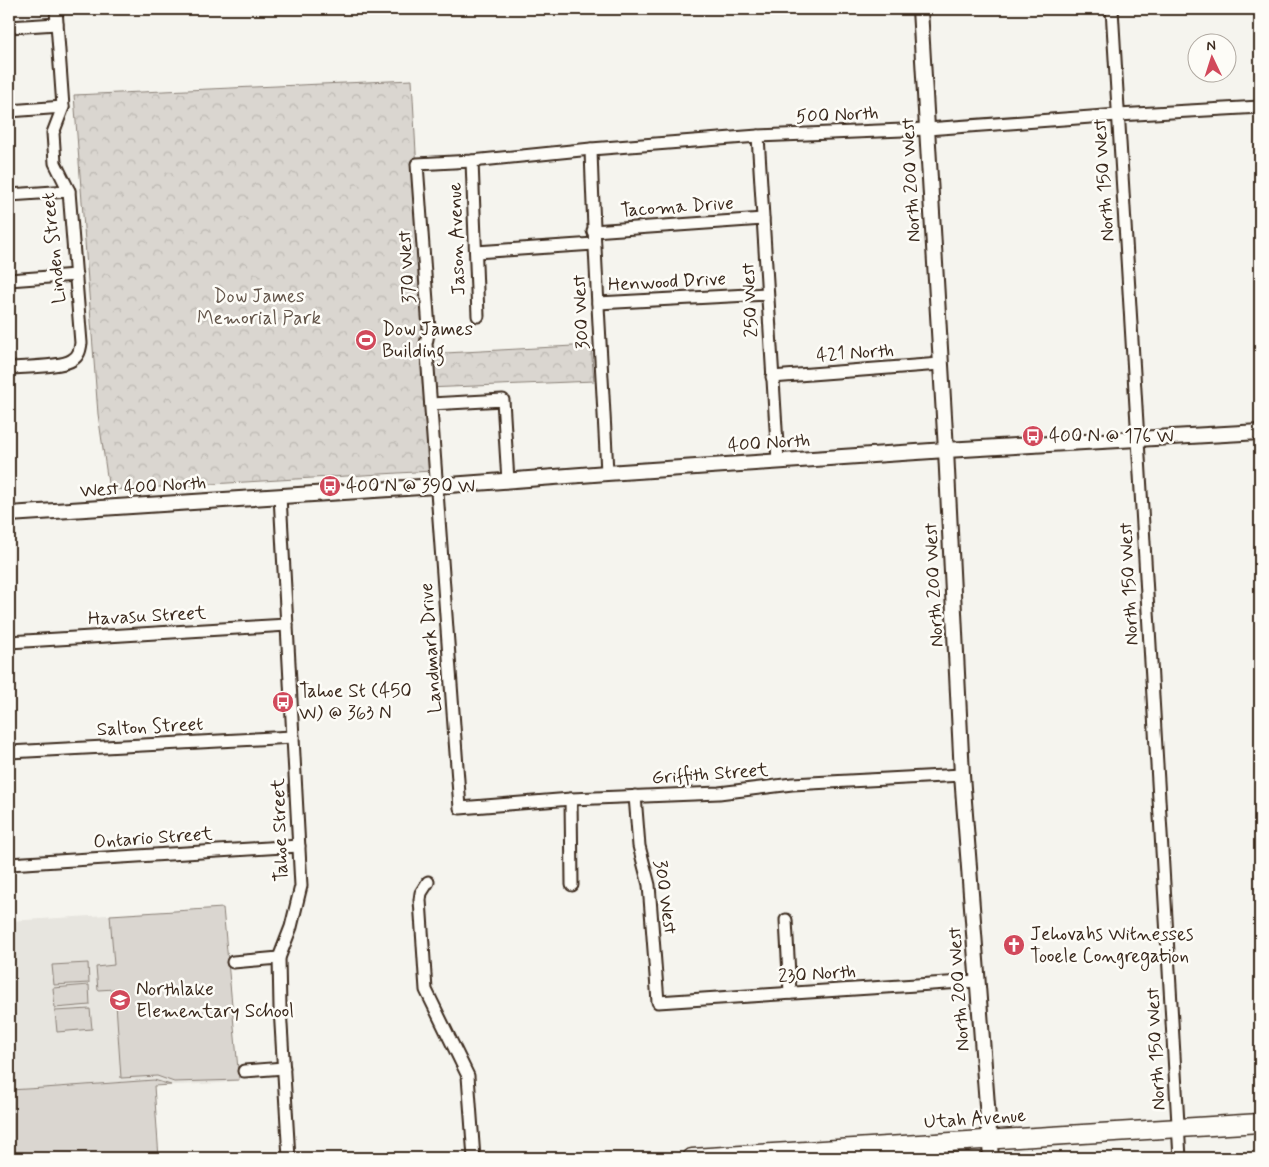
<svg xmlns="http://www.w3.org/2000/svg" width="1269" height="1167" viewBox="0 0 1269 1167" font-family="Mynerve,sans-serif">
	<defs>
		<pattern id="park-crowns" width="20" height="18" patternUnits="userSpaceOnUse" patternTransform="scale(1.25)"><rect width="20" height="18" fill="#dad6d0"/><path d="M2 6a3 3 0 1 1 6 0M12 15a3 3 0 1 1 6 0" fill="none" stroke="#bcb8b2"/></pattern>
	</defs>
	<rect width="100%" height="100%" fill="#f5f4ee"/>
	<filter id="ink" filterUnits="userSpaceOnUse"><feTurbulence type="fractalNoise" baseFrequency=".02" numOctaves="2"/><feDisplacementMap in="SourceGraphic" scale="10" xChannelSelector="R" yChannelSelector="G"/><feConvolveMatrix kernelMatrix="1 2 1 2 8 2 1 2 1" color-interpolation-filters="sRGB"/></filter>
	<g filter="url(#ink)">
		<!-- built -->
		<polygon fill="#e7e5df" points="223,908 239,1080 222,1083 154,1086 159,1158 9,1158 9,921"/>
		<!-- grass -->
		<g fill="#dad6d0" stroke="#8a8077">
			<polygon points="223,908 239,1080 174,1082 157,1076 121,1078 115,989 98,990 96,967 114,965 110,915"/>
			<polygon points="88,963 89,983 54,985 52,965"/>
			<polygon points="89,985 90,1005 55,1008 53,988"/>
			<polygon points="90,1009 92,1029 57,1032 55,1011"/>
			<polygon points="154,1080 171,1085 154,1086 159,1158 9,1158 9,1090 44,1088"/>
		</g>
		<!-- park -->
		<polygon fill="url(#park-crowns)" stroke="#8a8077" points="412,80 427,354 591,345 594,381 427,388 432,471 109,490 98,414 74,95"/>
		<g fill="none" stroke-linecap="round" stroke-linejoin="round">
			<!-- minor casing -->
			<g stroke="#3b2a1e" stroke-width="15">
				<g id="minor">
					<polyline points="1112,9 1138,440 1180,1158"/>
					<polyline points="9,27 57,24"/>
					<polyline points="9,111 63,107"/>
					<polyline points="758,136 778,461"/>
					<path d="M591,149C594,257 602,365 607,473"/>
					<polyline points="472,161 478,316"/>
					<polyline points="9,195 69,191"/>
					<polyline points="593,231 763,219"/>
					<polyline points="476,252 594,244"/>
					<polyline points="9,280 76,275"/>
					<polyline points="598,303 767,294"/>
					<path d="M9,368C22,367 63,367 72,360C79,356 80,350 81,343L69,191L55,163L53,133L63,107L56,9"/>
					<polyline points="772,377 940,364"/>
					<polyline points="431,404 503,400 508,481"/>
					<polyline points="280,496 301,886 291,927 279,958 280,1008 289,1158"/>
					<polyline points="9,642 287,625"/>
					<polyline points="9,752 293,737"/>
					<polyline points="962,775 792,784 719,793 571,799 460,808 427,354 426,344 429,329 417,164 472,161 591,149 758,136 927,129 1118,115 1260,107"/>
					<polyline points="635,796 639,846 649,885 658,1002 977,981"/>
					<polyline points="571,799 572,885"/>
					<polyline points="9,864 299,846"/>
					<polyline points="428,882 421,893 420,900 426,990 468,1076 474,1158"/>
					<polyline points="786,920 790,993"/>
					<polyline points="233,962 279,958"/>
					<polyline points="244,1071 284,1068"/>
				</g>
			</g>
			<!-- tertiary casing -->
			<g stroke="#3b2a1e" stroke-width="18">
				<g id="tertiary">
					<polyline points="920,9 946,450 962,775 991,1158"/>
					<polyline points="9,514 436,486 607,473 946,450 1260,432"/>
				</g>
			</g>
			<!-- primary casing -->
			<g stroke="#3b2a1e" stroke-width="21">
				<polyline id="primary" points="692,1158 1260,1123"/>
			</g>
			<!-- minor -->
			<use href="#minor" stroke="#fdfcf7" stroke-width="11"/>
			<!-- tertiary -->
			<use href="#tertiary" stroke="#fdfcf7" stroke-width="14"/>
			<!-- primary -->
			<use href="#primary" stroke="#fdfcf7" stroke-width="18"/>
		</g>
	</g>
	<!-- icons -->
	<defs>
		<g id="stadium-disc" transform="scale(1.125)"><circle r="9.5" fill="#d1495b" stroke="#fdfcf7"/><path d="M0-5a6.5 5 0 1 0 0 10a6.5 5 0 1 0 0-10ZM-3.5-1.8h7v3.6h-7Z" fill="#fff"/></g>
		<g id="bus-disc" transform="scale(1.125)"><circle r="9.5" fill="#d1495b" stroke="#fdfcf7"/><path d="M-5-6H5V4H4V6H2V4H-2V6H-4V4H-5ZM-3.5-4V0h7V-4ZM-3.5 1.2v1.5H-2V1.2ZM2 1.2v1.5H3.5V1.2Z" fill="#fff"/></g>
		<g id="church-disc" transform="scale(1.125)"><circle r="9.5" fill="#d1495b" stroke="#fdfcf7"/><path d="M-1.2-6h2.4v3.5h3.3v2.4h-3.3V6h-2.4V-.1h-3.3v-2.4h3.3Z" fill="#fff"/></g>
		<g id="school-disc" transform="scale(1.125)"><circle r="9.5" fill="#d1495b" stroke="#fdfcf7"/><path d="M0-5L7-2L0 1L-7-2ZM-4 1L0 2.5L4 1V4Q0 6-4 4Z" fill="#fff"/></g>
	</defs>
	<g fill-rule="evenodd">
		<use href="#stadium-disc" x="366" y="340"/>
		<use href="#bus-disc" x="1033" y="436"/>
		<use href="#bus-disc" x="330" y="486"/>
		<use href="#bus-disc" x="283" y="702"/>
		<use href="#church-disc" x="1014" y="945"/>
		<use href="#school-disc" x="120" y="1000"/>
	</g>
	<g text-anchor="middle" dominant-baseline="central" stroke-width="5" stroke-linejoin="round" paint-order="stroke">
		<!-- street labels -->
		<g font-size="19" fill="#3b2a1e" stroke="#fdfcf7">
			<text transform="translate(837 115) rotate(-3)">500 North</text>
			<text transform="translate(911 180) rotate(-93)">North 200 West</text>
			<text transform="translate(1104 180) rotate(-94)">North 150 West</text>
			<text transform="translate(677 207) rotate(-4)">Tacoma Drive</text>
			<text transform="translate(457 239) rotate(-92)">Jason Avenue</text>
			<text transform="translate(54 248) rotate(-96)">Linden Street</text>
			<text transform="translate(407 267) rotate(-94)">370 West</text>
			<text transform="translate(667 282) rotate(-3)">Henwood Drive</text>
			<text transform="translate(750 300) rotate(-93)">250 West</text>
			<text transform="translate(581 312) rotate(-93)">300 West</text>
			<text transform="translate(855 353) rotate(-4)">421 North</text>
			<text transform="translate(769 443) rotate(-4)">400 North</text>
			<text transform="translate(143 487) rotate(-4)">West 400 North</text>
			<text transform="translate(1129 584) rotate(-93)">North 150 West</text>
			<text transform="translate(934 585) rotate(-93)">North 200 West</text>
			<text transform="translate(147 616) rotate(-3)">Havasu Street</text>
			<text transform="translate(431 648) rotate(-94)">Landmark Drive</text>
			<text transform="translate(150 727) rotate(-3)">Salton Street</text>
			<text transform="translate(710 774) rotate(-4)">Griffith Street</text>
			<text transform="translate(280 830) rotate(-92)">Tahoe Street</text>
			<text transform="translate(153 838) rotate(-4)">Ontario Street</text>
			<text transform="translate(665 897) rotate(82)">300 West</text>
			<text transform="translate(817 974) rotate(-4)">230 North</text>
			<text transform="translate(959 989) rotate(-94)">North 200 West</text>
			<text transform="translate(1156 1049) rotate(-93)">North 150 West</text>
			<text transform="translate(975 1119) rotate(-4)">Utah Avenue</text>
		</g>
		<!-- park labels -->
		<g font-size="19" fill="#63554a" stroke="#fdfcf7">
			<text x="259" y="296">Dow James<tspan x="259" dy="22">Memorial Park</tspan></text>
		</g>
		<!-- poi labels -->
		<g font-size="19" fill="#3b2a1e" stroke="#fdfcf7" text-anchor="start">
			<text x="382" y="329">Dow James<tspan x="382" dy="22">Building</tspan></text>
			<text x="1049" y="436">400 N @ 176 W</text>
			<text x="346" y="486">400 N @ 390 W</text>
			<text x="299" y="691">Tahoe St (450<tspan x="299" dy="22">W) @ 363 N</tspan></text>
			<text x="1030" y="934">Jehovahs Witnesses<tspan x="1030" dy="22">Tooele Congregation</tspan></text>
			<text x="136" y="989">Northlake<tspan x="136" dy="22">Elementary School</tspan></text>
		</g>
	</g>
	<!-- margin -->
	<rect width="1269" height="1167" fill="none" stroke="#fdfcf7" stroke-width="30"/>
	<rect x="15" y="15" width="1239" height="1137" fill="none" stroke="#3b2a1e" stroke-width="2" filter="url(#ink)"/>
	<!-- north arrow -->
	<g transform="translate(1212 58) rotate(356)"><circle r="24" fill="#fdfcf7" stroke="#afa8a0"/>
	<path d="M0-4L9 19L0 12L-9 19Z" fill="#d1495b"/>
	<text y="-8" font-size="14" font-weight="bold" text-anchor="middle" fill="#3b2a1e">N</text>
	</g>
</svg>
